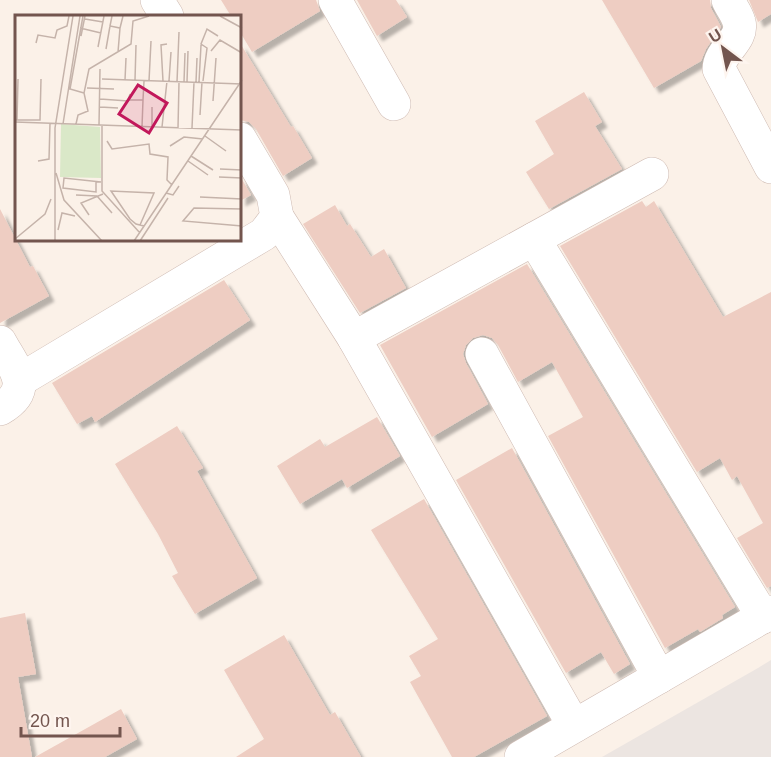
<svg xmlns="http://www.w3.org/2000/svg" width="771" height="757" viewBox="0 0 771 757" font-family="Arial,sans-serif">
	<defs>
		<filter id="shadow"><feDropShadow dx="5.5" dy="5.5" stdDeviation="1.5" flood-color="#0004"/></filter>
	</defs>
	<rect width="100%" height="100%" fill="#fbf1e8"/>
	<!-- industrial -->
	<polygon fill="#ece5e1" points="771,660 771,757 602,757 758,668"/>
	<!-- building -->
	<g fill="#eecdc2" filter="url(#shadow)">
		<polygon points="221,0 316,0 320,11 252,52 240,32 240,16 231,16"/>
		<polygon points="357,0 396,0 407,17 377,36"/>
		<polygon points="602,0 710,0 711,8 721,27 706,49 701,61 654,88"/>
		<polygon points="749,0 771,0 771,14 758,22"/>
		<polygon points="240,43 291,127 293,126 312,158 283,176 256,129 249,122 240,120"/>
		<polygon points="584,92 602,122 595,126 622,169 549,209 526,172 554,154 535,121"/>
		<polygon points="240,176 251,195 240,201"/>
		<polygon points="642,201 646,207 654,201 723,317 771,292 771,586 767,588 737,538 763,523 737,476 732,480 720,458 697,472 560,246"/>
		<polygon points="335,205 347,226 350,224 371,257 384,249 406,288 360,313 303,224"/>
		<polygon points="0,209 30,267 33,266 49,296 0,323"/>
		<polygon points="527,264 735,607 722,615 723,618 700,632 698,629 665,648 548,436 583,417 552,362 518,382 498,345 492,338 483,335 473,338 466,345 463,354 466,363 488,404 432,437 380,345"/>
		<polygon points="224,280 250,320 95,422 92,416 77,424 52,383"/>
		<polygon points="377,417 400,456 347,488 342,479 300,504 277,466 320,439 325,447"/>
		<polygon points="177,426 203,468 197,471 257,578 195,614 172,576 178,573 158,534 115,464"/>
		<polygon points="512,448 630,664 614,674 601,652 566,673 456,480"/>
		<polygon points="424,499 547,716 474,757 452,757 410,682 421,676 409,656 438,639 371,530"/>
		<polygon points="25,613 36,674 18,677 32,757 0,757 0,618"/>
		<polygon points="284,635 330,715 335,712 361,757 236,757 264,739 224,670"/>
		<polygon points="121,709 137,739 105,757 35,757"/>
	</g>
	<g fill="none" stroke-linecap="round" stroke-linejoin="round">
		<!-- minor casing -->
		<g stroke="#cebab2" stroke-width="34">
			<g id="minor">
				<polyline points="157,0 167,16"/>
				<polyline points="335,0 394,104"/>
				<path d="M728,0C731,7 737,14 739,22C744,40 719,51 719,69L771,167"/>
				<polyline points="277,217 354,338 574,726"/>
				<polyline points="534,239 763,617"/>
				<polyline points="354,338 652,174"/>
				<path d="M0,342C14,368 35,389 0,409"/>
				<polyline points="482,354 659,677"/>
				<polyline points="20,380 264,234 277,217 273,195 240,139"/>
				<polyline points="521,757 771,612"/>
			</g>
		</g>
		<!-- minor -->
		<use href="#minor" stroke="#fff" stroke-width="33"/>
	</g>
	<!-- overview -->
	<g transform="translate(15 15)">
		<rect width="226" height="226" fill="#fbf1e8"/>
		<path d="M46,109L85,112L86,163L45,162Z" fill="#dae8c8"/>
		<path fill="none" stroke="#c5b3aa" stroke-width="1.5" d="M68,1L55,74L69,78M97,1L95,11L105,13L108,1M205,1L227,13M70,4L88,7M65,13L86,18M66,21L70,1M21,28L23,20L40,23L42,15L52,11L54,1M83,32L89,1M91,34L95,11M196,36L205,25L227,38M103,37L105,13M87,64L227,69M110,65L111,43M120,65L121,30M134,66L136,26M148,66L146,30L152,29M154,66L156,37M188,66L192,33L186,29L192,14L203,21M162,67L164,17M169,67L170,38M172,67L173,36M181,67L182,43M184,67L186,30M72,73L99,74M85,84L113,86L115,79M114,85H128L129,66M198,86L201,43M85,92L103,93M185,100L187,67M0,105H25L26,64M2,105L3,64M0,107L227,115M48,109L65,1M61,109L63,100L73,96L69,78L74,54L116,29L118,6L134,1M84,110L85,54M87,110V176L125,218M127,112L128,85M137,112V92M147,112L152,66M163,113L164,67M177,113L179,67M190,121L211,136M92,126L97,134L134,129L135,139L153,142L152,165L157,170M155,131L169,122L188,124M176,141L198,155M23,146L34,144L35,108M173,146L193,160M205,154L227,155M41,158L49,185L87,226M204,162L227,163M81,167V177L48,173L49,163L86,167M151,178L158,180L164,171M61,180L82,181L97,198M185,182L227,184M227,194L179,193L168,206L227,211M74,200L66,188L88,179M125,210L139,178L96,176L115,204L121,209L129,211M43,215L47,198L60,201M0,224L30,199L36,184M40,226V113L58,1M119,226L227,65M125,226L153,183"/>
		<path fill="#c2185b" fill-opacity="0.15" stroke="#c2185b" stroke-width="3" d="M123,70L152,88L134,118L104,99Z"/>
		<rect width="226" height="226" fill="none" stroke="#73554e" stroke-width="3"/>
	</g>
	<!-- north arrow -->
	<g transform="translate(723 48) rotate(328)" stroke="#fef5ef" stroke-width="4.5" paint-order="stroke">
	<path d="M0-4.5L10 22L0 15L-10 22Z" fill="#73554e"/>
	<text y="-9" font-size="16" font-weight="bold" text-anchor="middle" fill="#73554e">U</text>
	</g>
	<!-- scale -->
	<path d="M21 727v9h99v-9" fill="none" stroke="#73554e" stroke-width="3"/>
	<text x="30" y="727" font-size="18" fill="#73554e" stroke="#fef5ef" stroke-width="4.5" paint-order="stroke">20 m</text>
</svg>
